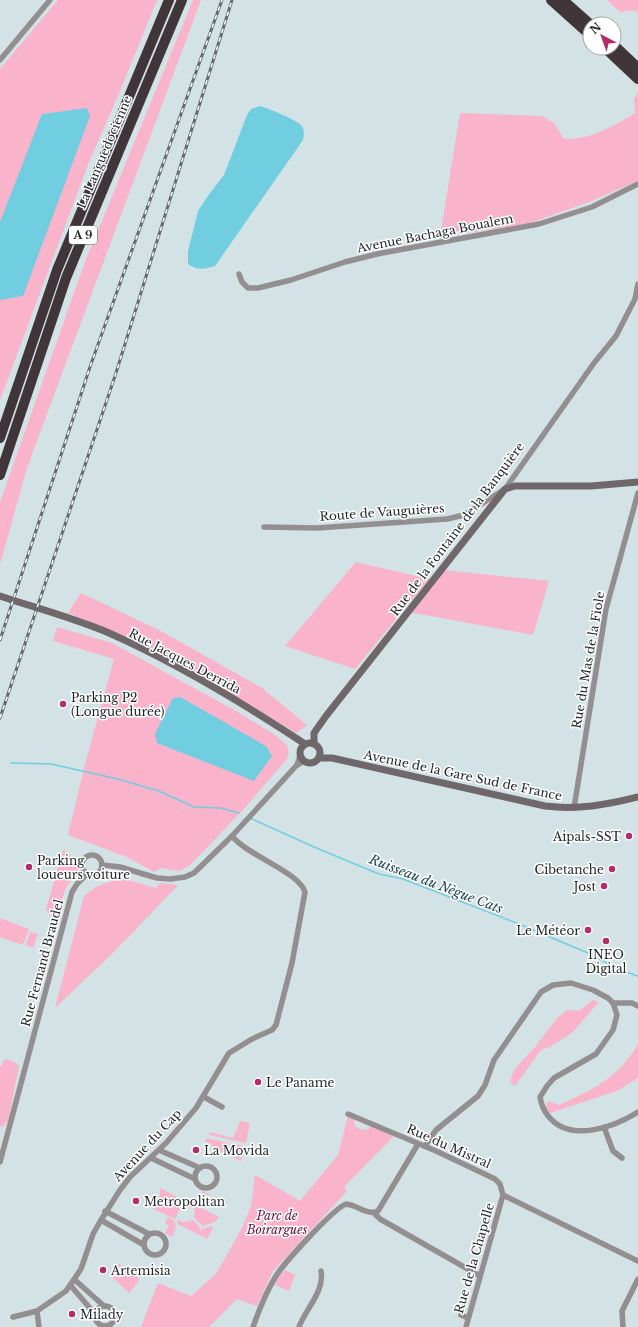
<svg xmlns="http://www.w3.org/2000/svg" width="638" height="1327" viewBox="0 0 638 1327" font-family="'Libre Baskerville',serif">
	<rect width="100%" height="100%" fill="#d3e2e5"/>
	<!-- green -->
	<g fill="#f9b3ca">
		<polygon points="58,0 157,0 118,96 89,162 0,400 0,69"/>
		<polygon points="193,0 201,0 28,465 0,564 0,502 85,262"/>
		<polygon points="607,0 638,0 638,13 635,10 620,12"/>
		<path d="M638,92V181L589,202L527,224L440,237L460,113L542,116L554,123L564,139C587,141 617,125 635,113L634,99Z"/>
		<polygon points="356,562 429,579 355,669 285,646"/>
		<polygon points="443,570 549,581 533,635 409,612"/>
		<polygon points="81,593 159,630 262,688 307,725 296,733 247,703 132,639 68,613"/>
		<polygon points="57,627 112,643 236,711 275,735 287,745 289,753 287,759 244,809 190,865 180,871 161,868 154,872 127,857 68,835 85,764 114,659 53,641"/>
		<path d="M63,850C93,870 71,874 64,893C61,901 60,910 58,918L52,917L46,910Z"/>
		<polygon points="120,878 156,888 160,883 178,885 115,951 55,1008 84,896 96,887"/>
		<polygon points="0,918 29,929 23,945 0,937"/>
		<polygon points="30,932 38,934 33,948 26,945"/>
		<polygon points="593,1000 599,1002 572,1033 550,1047 541,1050 515,1086 510,1082 514,1070 535,1047 557,1018 567,1010 579,1011"/>
		<path d="M638,1045V1078L617,1091L550,1113L546,1107L548,1101L559,1105C581,1095 606,1084 623,1065C628,1059 633,1052 638,1045Z"/>
		<polygon points="5,1059 14,1062 19,1066 8,1121 2,1127 0,1126 0,1067"/>
		<polygon points="348,1116 354,1119 355,1126 359,1129 366,1130 371,1126 394,1136 344,1187 347,1191 273,1271 257,1306 237,1299 209,1327 141,1327 158,1283 191,1296 216,1274 242,1228 251,1206 255,1175 300,1201 338,1155"/>
		<polygon points="240,1121 250,1123 246,1143 209,1135 210,1132 233,1138"/>
		<polygon points="207,1138 229,1143 224,1153 205,1141"/>
		<polygon points="232,1143 243,1146 241,1161 226,1154"/>
		<path d="M160,1188L177,1197L176,1199L187,1204L195,1197L196,1198L192,1207C178,1207 170,1196 156,1202L160,1195Z"/>
		<polygon points="203,1191 212,1196 204,1194 197,1206 219,1217 215,1222 203,1226 193,1217 195,1213 194,1208"/>
		<path d="M165,1201C170,1201 177,1202 180,1208L175,1219L152,1208L155,1204Z"/>
		<polygon points="168,1217 174,1221 176,1227 172,1237 165,1233 169,1225 165,1223"/>
		<polygon points="177,1220 183,1222 193,1220 199,1226 200,1230 211,1226 213,1228 207,1239 178,1224"/>
		<polygon points="118,1264 121,1265 119,1268 124,1271 126,1267 137,1275 139,1281 129,1293 112,1277"/>
		<polygon points="285,1270 295,1275 289,1291 275,1285 279,1276"/>
	</g>
	<!-- water -->
	<g fill="#71cee0">
		<path d="M260,106C268,108 296,120 301,125C305,130 304,135 303,140L215,266C204,269 199,271 188,264V251L198,211L210,193L224,175L247,115L251,109Z"/>
		<polygon points="87,108 90,116 23,296 0,300 0,222 42,114"/>
		<polygon points="180,697 266,746 272,756 254,781 157,743 155,734 173,698"/>
	</g>
	<g fill="none" stroke-linecap="round" stroke-linejoin="round">
		<!-- stream -->
		<g stroke="#71cee0" stroke-width="1.5">
			<polyline points="11,763 51,764 118,779 159,791 194,807 221,808 239,813"/>
			<polyline points="250,818 314,847 379,874 403,879 519,924 588,953 620,970 638,976"/>
		</g>
		<!-- street -->
		<g stroke="#938e8f" stroke-width="5.5">
			<polyline points="0,60 50,0"/>
			<polyline points="239,274 242,282 248,288 258,288 291,280 345,262 377,254 539,224 592,207 638,184"/>
			<polyline points="264,527 317,528 447,519 464,515 505,489 594,363 616,336 635,299 638,284"/>
			<polyline points="297,765 300,756"/>
			<polyline points="574,808 606,609 638,493"/>
			<circle cx="92" cy="865" r="10"/>
			<polyline points="102,865 120,867 157,878 170,879 185,877 194,873 232,836 296,766 304,761"/>
			<polyline points="613,1003 632,1003 638,1006"/>
			<polyline points="204,1097 222,1107"/>
			<polyline points="348,1114 436,1151 495,1179 500,1184 503,1195 638,1261"/>
			<polyline points="604,1127 613,1151 622,1158"/>
			<path d="M425,1146L436,1130L478,1096L485,1085L494,1060L541,992L553,985L571,983L593,990L608,998L613,1003L617,1015L613,1030L596,1054L554,1078L547,1086L540,1097C541,1104 544,1111 549,1117C571,1143 614,1127 638,1112"/>
			<polyline points="159,1150 200,1168"/>
			<polyline points="151,1158 195,1179"/>
			<polyline points="0,1162 72,892 77,884 87,874"/>
			<circle cx="206" cy="1177" r="11"/>
			<polyline points="105,1211 149,1234"/>
			<polyline points="374,1213 380,1219 480,1276"/>
			<polyline points="101,1220 144,1245"/>
			<circle cx="155" cy="1244" r="11"/>
			<polyline points="75,1280 104,1306"/>
			<polyline points="71,1286 95,1314"/>
			<circle cx="105" cy="1316" r="10"/>
			<polyline points="37,1311 39,1327"/>
			<polyline points="461,1315 468,1318"/>
			<path d="M13,1317L37,1311L66,1291L81,1269L93,1234L101,1220L120,1190L130,1177L166,1143L196,1108L229,1053L252,1039L272,1030L276,1025L292,963L305,892C299,872 248,856 232,836"/>
			<path d="M253,1327C259,1310 266,1292 276,1276C284,1263 333,1209 346,1204C357,1205 368,1216 378,1211L418,1144"/>
			<path d="M299,1327C305,1310 325,1291 321,1271"/>
			<polyline points="466,1327 503,1195"/>
			<polyline points="623,1327 622,1311 638,1279"/>
		</g>
		<!-- secondary -->
		<g stroke="#6f676a" stroke-width="7">
			<path d="M0,596C36,608 74,618 109,633C177,663 243,703 305,744"/>
			<circle cx="310" cy="753" r="10"/>
			<polyline points="314,744 314,733 326,716 505,489 515,486 591,486 638,482"/>
			<path d="M319,758H332L545,806C578,810 606,805 638,797"/>
		</g>
		<!-- highway -->
		<g stroke="#403639" stroke-width="10">
			<polyline points="551,0 590,35"/>
			<polyline points="563,0 590,24"/>
			<polyline points="614,45 638,68"/>
			<polyline points="605,48 638,79"/>
			<polyline points="0,438 57,270 169,0"/>
			<polyline points="0,475 66,278 182,0"/>
		</g>
		<!-- rail casing -->
		<g stroke="#636d6f" stroke-width="3">
			<g id="rail">
				<polyline points="0,640 91,364 222,0"/>
				<polyline points="0,718 116,373 232,0"/>
			</g>
		</g>
		<!-- rail -->
		<use href="#rail" stroke="#fff" stroke-width="1.5" stroke-dasharray="4.5" stroke-linecap="butt"/>
	</g>
	<!-- markers -->
	<g fill="#b42c6b" stroke="#fff" stroke-width="1.5">
		<circle cx="63" cy="704" r="4"/>
		<circle cx="629" cy="836" r="4"/>
		<circle cx="29" cy="867" r="4"/>
		<circle cx="612" cy="869" r="4"/>
		<circle cx="604" cy="886" r="4"/>
		<circle cx="588" cy="930" r="4"/>
		<circle cx="606" cy="941" r="4"/>
		<circle cx="258" cy="1082" r="4"/>
		<circle cx="196" cy="1150" r="4"/>
		<circle cx="136" cy="1201" r="4"/>
		<circle cx="103" cy="1270" r="4"/>
		<circle cx="72" cy="1314" r="4"/>
	</g>
	<g text-anchor="middle" dominant-baseline="central" stroke-width="3" stroke-linejoin="round" paint-order="stroke">
		<!-- shield labels -->
		<rect fill="#fff" stroke="#626666" stroke-width="1" x="69" y="226" width="28" height="18" rx="3"/>
		<g font-size="11" font-weight="bold" fill="#1e2425">
			<text x="83" y="235">A 9</text>
		</g>
		<!-- street labels -->
		<g font-size="12" fill="#1e2425" stroke="#fff">
			<text transform="translate(104 152) rotate(-67)">La Languedocienne</text>
			<text transform="translate(435 233) rotate(-11)">Avenue Bachaga Boualem</text>
			<text transform="translate(382 512) rotate(-4)">Route de Vauguières</text>
			<text transform="translate(457 529) rotate(-53)">Rue de la Fontaine de la Banquière</text>
			<text transform="translate(588 660) rotate(-80)">Rue du Mas de la Fiole</text>
			<text transform="translate(185 661) rotate(28)">Rue Jacques Derrida</text>
			<text transform="translate(463 775) rotate(12)">Avenue de la Gare Sud de France</text>
			<text transform="translate(42 963) rotate(-75)">Rue Fernand Braudel</text>
			<text transform="translate(147 1145) rotate(-47)">Avenue du Cap</text>
			<text transform="translate(449 1146) rotate(24)">Rue du Mistral</text>
			<text transform="translate(474 1258) rotate(-74)">Rue de la Chapelle</text>
		</g>
		<!-- poi labels -->
		<g font-size="12" fill="#1e2425" stroke="#fff" text-anchor="start">
			<text x="71" y="697">Parking P2<tspan x="71" dy="14">(Longue durée)</tspan></text>
			<text x="621" y="836" text-anchor="end">Aipals-SST</text>
			<text x="37" y="860">Parking<tspan x="37" dy="14">loueurs voiture</tspan></text>
			<text x="604" y="869" text-anchor="end">Cibetanche</text>
			<text x="596" y="886" text-anchor="end">Jost</text>
			<text x="580" y="930" text-anchor="end">Le Météor</text>
			<text x="606" y="954" text-anchor="middle">INEO<tspan x="606" dy="14">Digital</tspan></text>
			<text x="266" y="1082">Le Paname</text>
			<text x="204" y="1150">La Movida</text>
			<text x="144" y="1201">Metropolitan</text>
			<text x="111" y="1270">Artemisia</text>
			<text x="80" y="1314">Milady</text>
		</g>
		<!-- park labels -->
		<g font-size="12" font-style="italic" fill="#68133b" stroke="#fff">
			<text x="277" y="1215">Parc de<tspan x="277" dy="14">Boirargues</tspan></text>
		</g>
		<!-- water labels -->
		<g font-size="13" font-style="italic" fill="#1a454d" stroke="#fff">
			<text transform="translate(436 884) rotate(21)">Ruisseau du Nègue Cats</text>
		</g>
	</g>
	<!-- north arrow -->
	<g transform="translate(602 36) rotate(319)"><circle r="19" fill="#ffffff" stroke="#a5a7a8"/>
	<path d="M0-3L7 15L0 10L-7 15Z" fill="#b42c6b"/>
	<text y="-6" font-size="11" font-weight="bold" text-anchor="middle" fill="#1e2425">N</text>
	</g>
</svg>
